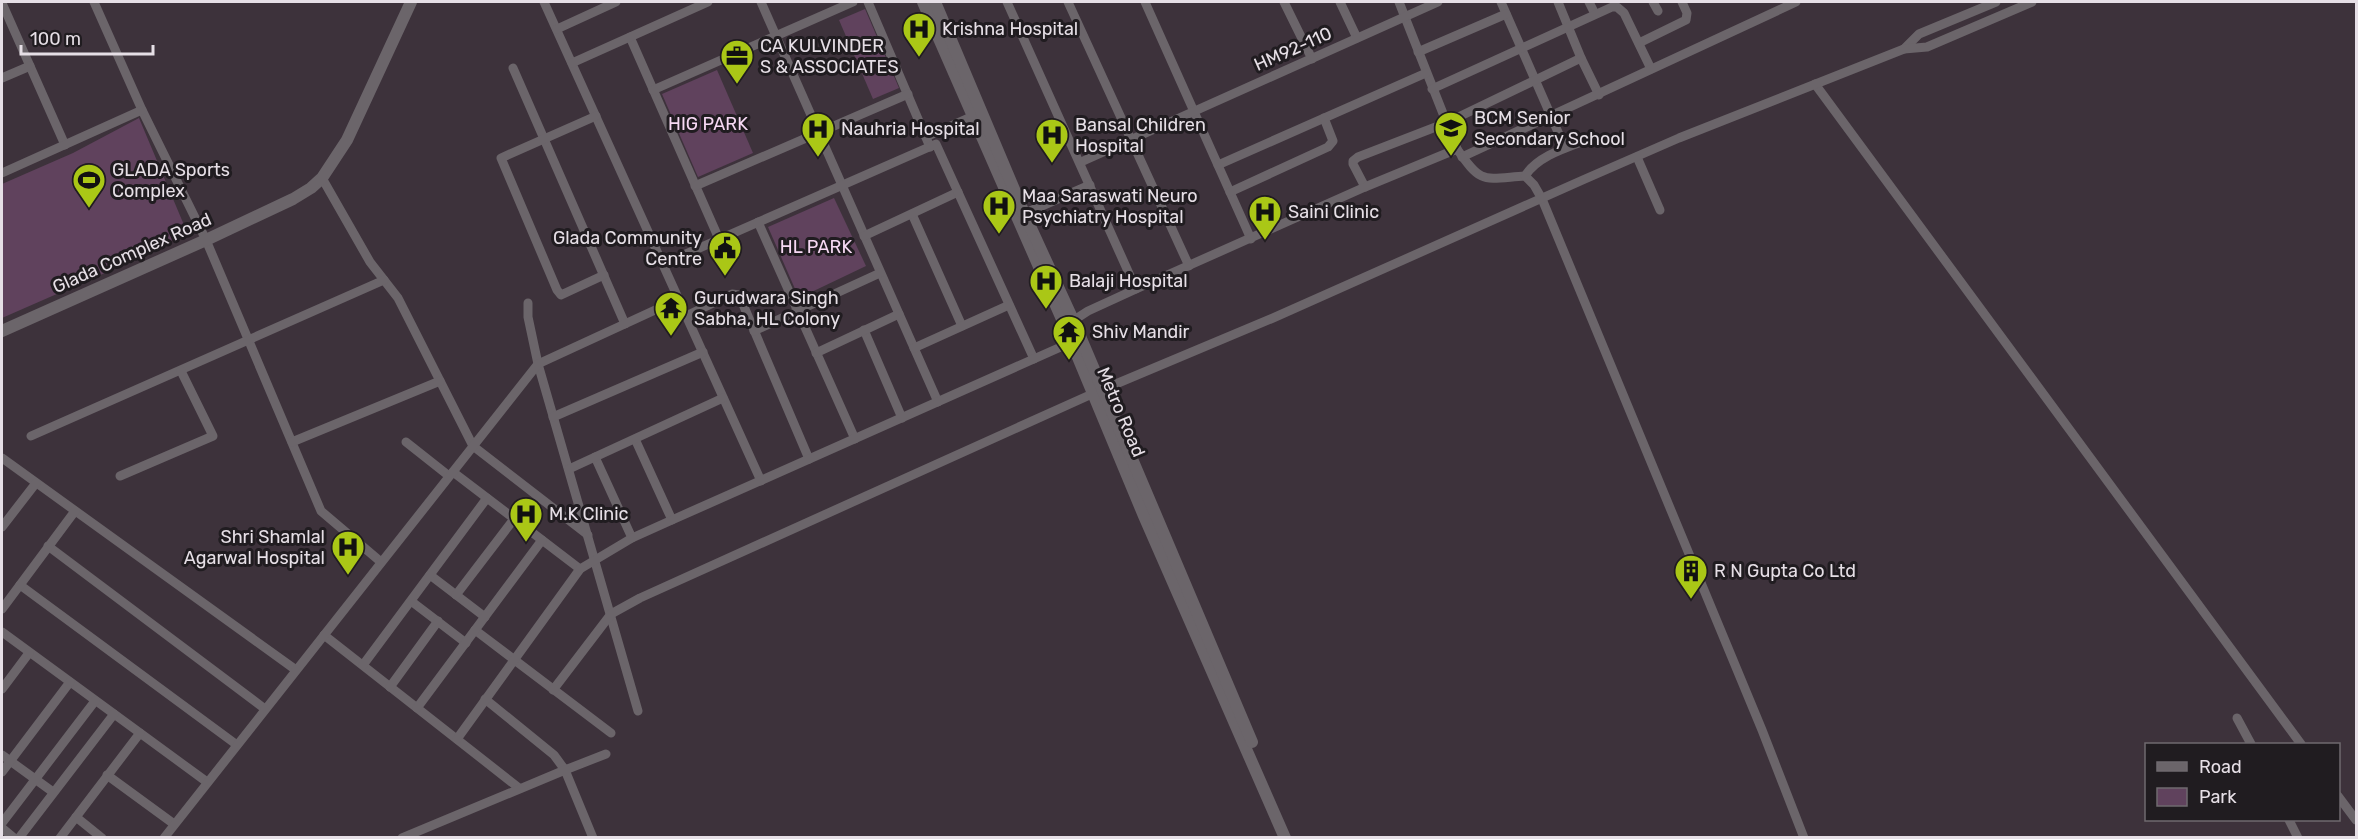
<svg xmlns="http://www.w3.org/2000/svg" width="2358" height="839" viewBox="0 0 2358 839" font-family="Rubik,sans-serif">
	<rect width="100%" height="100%" fill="#3d323b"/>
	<!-- green -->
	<g fill="#60425d">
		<polygon points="865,9 899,88 873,99 839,20"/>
		<polygon points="717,70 753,153 698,177 662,94"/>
		<polygon points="139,118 184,225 181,236 123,265 2,318 2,184 73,153"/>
		<polygon points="834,198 866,266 799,298 768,227"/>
	</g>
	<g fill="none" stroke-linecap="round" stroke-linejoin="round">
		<!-- minor -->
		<g stroke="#6b656a" stroke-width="9">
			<polyline points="94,2 142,110 206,240 321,511 381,562"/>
			<polyline points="544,2 761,481"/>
			<polyline points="761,2 938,402"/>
			<polyline points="868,2 930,147"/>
			<polyline points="1007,2 1136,289"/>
			<polyline points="1068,2 1189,266"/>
			<polyline points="1145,2 1251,239"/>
			<polyline points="1284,2 1312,59"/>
			<polyline points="1340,2 1357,38"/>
			<path d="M1399,2L1457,149C1482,185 1483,179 1525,176L1534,185L1542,199L1762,730L1804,838"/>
			<polyline points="1501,2 1565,148"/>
			<polyline points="1558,2 1581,58 1599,95"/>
			<polyline points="1589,2 1595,14"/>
			<polyline points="1653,2 1658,11"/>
			<polyline points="2,3 65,145"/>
			<polyline points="557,29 616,2"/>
			<polyline points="630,37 719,239"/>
			<polyline points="1639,43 1686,20 1687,13 1682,2"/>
			<polyline points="1904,49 1919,34 1996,2"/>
			<polyline points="1418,52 1506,14"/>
			<polyline points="572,63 708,2"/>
			<polyline points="513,68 625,324"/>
			<polyline points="2,78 30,66"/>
			<polyline points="1815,84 2301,744"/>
			<polyline points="1432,89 1612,7 1617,7 1624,13 1651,69"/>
			<polyline points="653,90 853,2"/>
			<polyline points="596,116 501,158 557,290 561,295 604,275"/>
			<polyline points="926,137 973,116"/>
			<polyline points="1462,157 1796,2"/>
			<polyline points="1637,157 1660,210"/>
			<polyline points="1081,162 1438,2"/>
			<polyline points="1218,165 1426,73"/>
			<polyline points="2,173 142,110"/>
			<path d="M1525,176C1538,155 1569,147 1592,138"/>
			<polyline points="322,178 370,262 398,298 473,446 588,535"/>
			<polyline points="695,186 908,94"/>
			<polyline points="1365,187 1353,164 1353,161 1358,157 1446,123 1581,58"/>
			<polyline points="1230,192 1328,147 1333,141 1324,118"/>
			<polyline points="912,214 962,326"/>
			<polyline points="1021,215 1090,185"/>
			<polyline points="758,222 855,439"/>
			<polyline points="864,236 958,192"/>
			<polyline points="663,264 936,144 1034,359"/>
			<polyline points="528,303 528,317 538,364 638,711"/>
			<polyline points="686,316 732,294 739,295 809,459"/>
			<polyline points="1068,324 1088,311 1136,289 1365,187 1457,149"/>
			<polyline points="864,330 902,418"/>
			<polyline points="754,331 880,273"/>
			<polyline points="914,348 1009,305"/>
			<polyline points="816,353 899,314"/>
			<polyline points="553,417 703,352"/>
			<polyline points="31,436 384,280"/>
			<polyline points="635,439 672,520"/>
			<polyline points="292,442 440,381"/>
			<polyline points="406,442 449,476"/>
			<polyline points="595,457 632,538"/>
			<polyline points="2,458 296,670"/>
			<polyline points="569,469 723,398"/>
			<polyline points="453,472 580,569"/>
			<polyline points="120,476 213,436 181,371"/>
			<polyline points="2,527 36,483"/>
			<polyline points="48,546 265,709"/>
			<polyline points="430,575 485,617"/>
			<polyline points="20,585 237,745"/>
			<polyline points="456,595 514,519"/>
			<polyline points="411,601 466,643"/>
			<polyline points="2,609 75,511"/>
			<polyline points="475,630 611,733"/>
			<polyline points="2,632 207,782"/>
			<polyline points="324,635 519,788"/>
			<polyline points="363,665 487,498"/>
			<polyline points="390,687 438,621"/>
			<polyline points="2,689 29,653"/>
			<polyline points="553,690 611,614 640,598 1092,394 1273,318 1585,179 1679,138 1904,49 1927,47 2032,2"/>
			<polyline points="485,699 554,755 565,770 606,754"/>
			<polyline points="417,708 542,540"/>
			<polyline points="2237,718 2251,744"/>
			<polyline points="457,739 580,569 632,538 672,520 1072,342"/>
			<polyline points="2,755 53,792"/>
			<polyline points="2,772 70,682"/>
			<polyline points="107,775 174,824"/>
			<polyline points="2338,796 2356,820"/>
			<polyline points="76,817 102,838"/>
			<polyline points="2289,820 2298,838"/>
			<polyline points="2,823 95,701"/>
			<polyline points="2,828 14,838"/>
			<polyline points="19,838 114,714"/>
			<polyline points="60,838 140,733"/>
			<polyline points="164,838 538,364 679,299"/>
			<polyline points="402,838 565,770 593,838"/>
		</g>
		<!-- tertiary -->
		<g stroke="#6b656a" stroke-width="12">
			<polyline points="923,2 1065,326 1144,516 1285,838"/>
			<polyline points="935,2 1024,213 1074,322 1252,742"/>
			<polyline points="2,331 206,240 293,199 311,188 322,178 347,140 411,2"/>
		</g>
	</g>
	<!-- icons -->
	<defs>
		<g id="hospital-pin" transform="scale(1.725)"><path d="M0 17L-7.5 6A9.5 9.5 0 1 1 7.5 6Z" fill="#aac716" stroke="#201c20"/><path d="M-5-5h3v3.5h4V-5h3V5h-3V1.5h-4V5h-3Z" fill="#111"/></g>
		<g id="office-pin" transform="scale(1.725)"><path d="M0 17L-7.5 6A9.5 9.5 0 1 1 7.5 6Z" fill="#aac716" stroke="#201c20"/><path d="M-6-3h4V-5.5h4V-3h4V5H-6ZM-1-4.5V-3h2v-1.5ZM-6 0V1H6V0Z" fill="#111"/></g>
		<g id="school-pin" transform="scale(1.725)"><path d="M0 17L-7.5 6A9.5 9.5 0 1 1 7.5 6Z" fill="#aac716" stroke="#201c20"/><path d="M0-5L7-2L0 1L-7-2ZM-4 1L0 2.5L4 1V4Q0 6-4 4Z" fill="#111"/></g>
		<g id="stadium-pin" transform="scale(1.725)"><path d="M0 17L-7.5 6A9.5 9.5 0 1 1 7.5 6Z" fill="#aac716" stroke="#201c20"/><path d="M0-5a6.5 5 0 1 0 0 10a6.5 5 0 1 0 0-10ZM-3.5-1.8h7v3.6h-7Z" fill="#111"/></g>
		<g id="civic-pin" transform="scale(1.725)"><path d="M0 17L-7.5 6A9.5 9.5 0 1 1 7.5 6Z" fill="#aac716" stroke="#201c20"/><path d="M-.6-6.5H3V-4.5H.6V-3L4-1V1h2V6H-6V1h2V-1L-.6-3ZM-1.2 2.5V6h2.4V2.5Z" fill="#111"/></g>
		<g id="temple-pin" transform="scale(1.725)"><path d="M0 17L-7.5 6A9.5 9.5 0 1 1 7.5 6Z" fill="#aac716" stroke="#201c20"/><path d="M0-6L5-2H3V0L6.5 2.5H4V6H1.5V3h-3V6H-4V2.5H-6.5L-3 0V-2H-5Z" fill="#111"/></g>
		<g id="building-pin" transform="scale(1.725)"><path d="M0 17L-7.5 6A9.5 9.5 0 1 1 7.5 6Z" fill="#aac716" stroke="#201c20"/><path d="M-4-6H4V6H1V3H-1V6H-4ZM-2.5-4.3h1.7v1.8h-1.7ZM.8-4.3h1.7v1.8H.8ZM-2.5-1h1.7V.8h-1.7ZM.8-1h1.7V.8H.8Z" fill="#111"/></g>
	</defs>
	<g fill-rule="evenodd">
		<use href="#hospital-pin" x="919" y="29"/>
		<use href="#office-pin" x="737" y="56"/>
		<use href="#school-pin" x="1451" y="128"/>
		<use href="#hospital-pin" x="818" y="129"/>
		<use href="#hospital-pin" x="1052" y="135"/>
		<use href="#stadium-pin" x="89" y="180"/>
		<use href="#hospital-pin" x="999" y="206"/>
		<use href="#hospital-pin" x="1265" y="212"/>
		<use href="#civic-pin" x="725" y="248"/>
		<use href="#hospital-pin" x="1046" y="281"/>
		<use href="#temple-pin" x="671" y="308"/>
		<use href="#temple-pin" x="1069" y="332"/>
		<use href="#hospital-pin" x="526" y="514"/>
		<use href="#hospital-pin" x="348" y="547"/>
		<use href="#building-pin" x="1691" y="571"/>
	</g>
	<g text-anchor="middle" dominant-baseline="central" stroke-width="6" stroke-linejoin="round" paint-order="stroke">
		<!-- poi labels -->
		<g font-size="18" fill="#e6dfe6" stroke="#201c20" text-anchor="start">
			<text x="942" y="29">Krishna Hospital</text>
			<text x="760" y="46">CA KULVINDER<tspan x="760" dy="21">S &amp; ASSOCIATES</tspan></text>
			<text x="1474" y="118">BCM Senior<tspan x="1474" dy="21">Secondary School</tspan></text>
			<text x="1075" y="125">Bansal Children<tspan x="1075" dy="21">Hospital</tspan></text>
			<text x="841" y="129">Nauhria Hospital</text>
			<text x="112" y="170">GLADA Sports<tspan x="112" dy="21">Complex</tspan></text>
			<text x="1022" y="196">Maa Saraswati Neuro<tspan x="1022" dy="21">Psychiatry Hospital</tspan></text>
			<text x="1288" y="212">Saini Clinic</text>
			<text x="702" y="238" text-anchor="end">Glada Community<tspan x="702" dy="21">Centre</tspan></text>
			<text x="1069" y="281">Balaji Hospital</text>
			<text x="694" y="298">Gurudwara Singh<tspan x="694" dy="21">Sabha, HL Colony</tspan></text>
			<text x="1092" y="332">Shiv Mandir</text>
			<text x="549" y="514">M.K Clinic</text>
			<text x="325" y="537" text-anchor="end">Shri Shamlal<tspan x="325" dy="21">Agarwal Hospital</tspan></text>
			<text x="1714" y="571">R N Gupta Co Ltd</text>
		</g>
		<!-- street labels -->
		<g font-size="18" fill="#e6dfe6" stroke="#201c20">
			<text transform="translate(1293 49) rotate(-24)">HM92-110</text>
			<text transform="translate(132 253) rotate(-24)">Glada Complex Road</text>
			<text transform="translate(1121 412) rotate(67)">Metro Road</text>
		</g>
		<!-- park labels -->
		<g font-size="18" fill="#f7d9f4" stroke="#201c20">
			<text x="708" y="124">HIG PARK</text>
			<text x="816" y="247">HL PARK</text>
		</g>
	</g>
	<!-- border -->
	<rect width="2358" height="839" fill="none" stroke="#e6dfe6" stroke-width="6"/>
	<!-- legend -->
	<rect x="2145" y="743" width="195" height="78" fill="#201c20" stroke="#6f6a6f" stroke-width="1.5"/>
	<rect x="2157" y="762" width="30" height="9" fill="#6b656a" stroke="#6f6a6f" stroke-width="1.5"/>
	<text x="2199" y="773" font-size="18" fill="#e6dfe6">Road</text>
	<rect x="2157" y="788" width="30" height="18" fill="#60425d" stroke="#6f6a6f" stroke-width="1.5"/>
	<text x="2199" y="803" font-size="18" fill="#e6dfe6">Park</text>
	<!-- scale -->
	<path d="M21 45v9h132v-9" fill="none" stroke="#e6dfe6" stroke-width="3"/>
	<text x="30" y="45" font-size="18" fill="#e6dfe6" stroke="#201c20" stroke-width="4.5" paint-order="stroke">100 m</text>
</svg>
